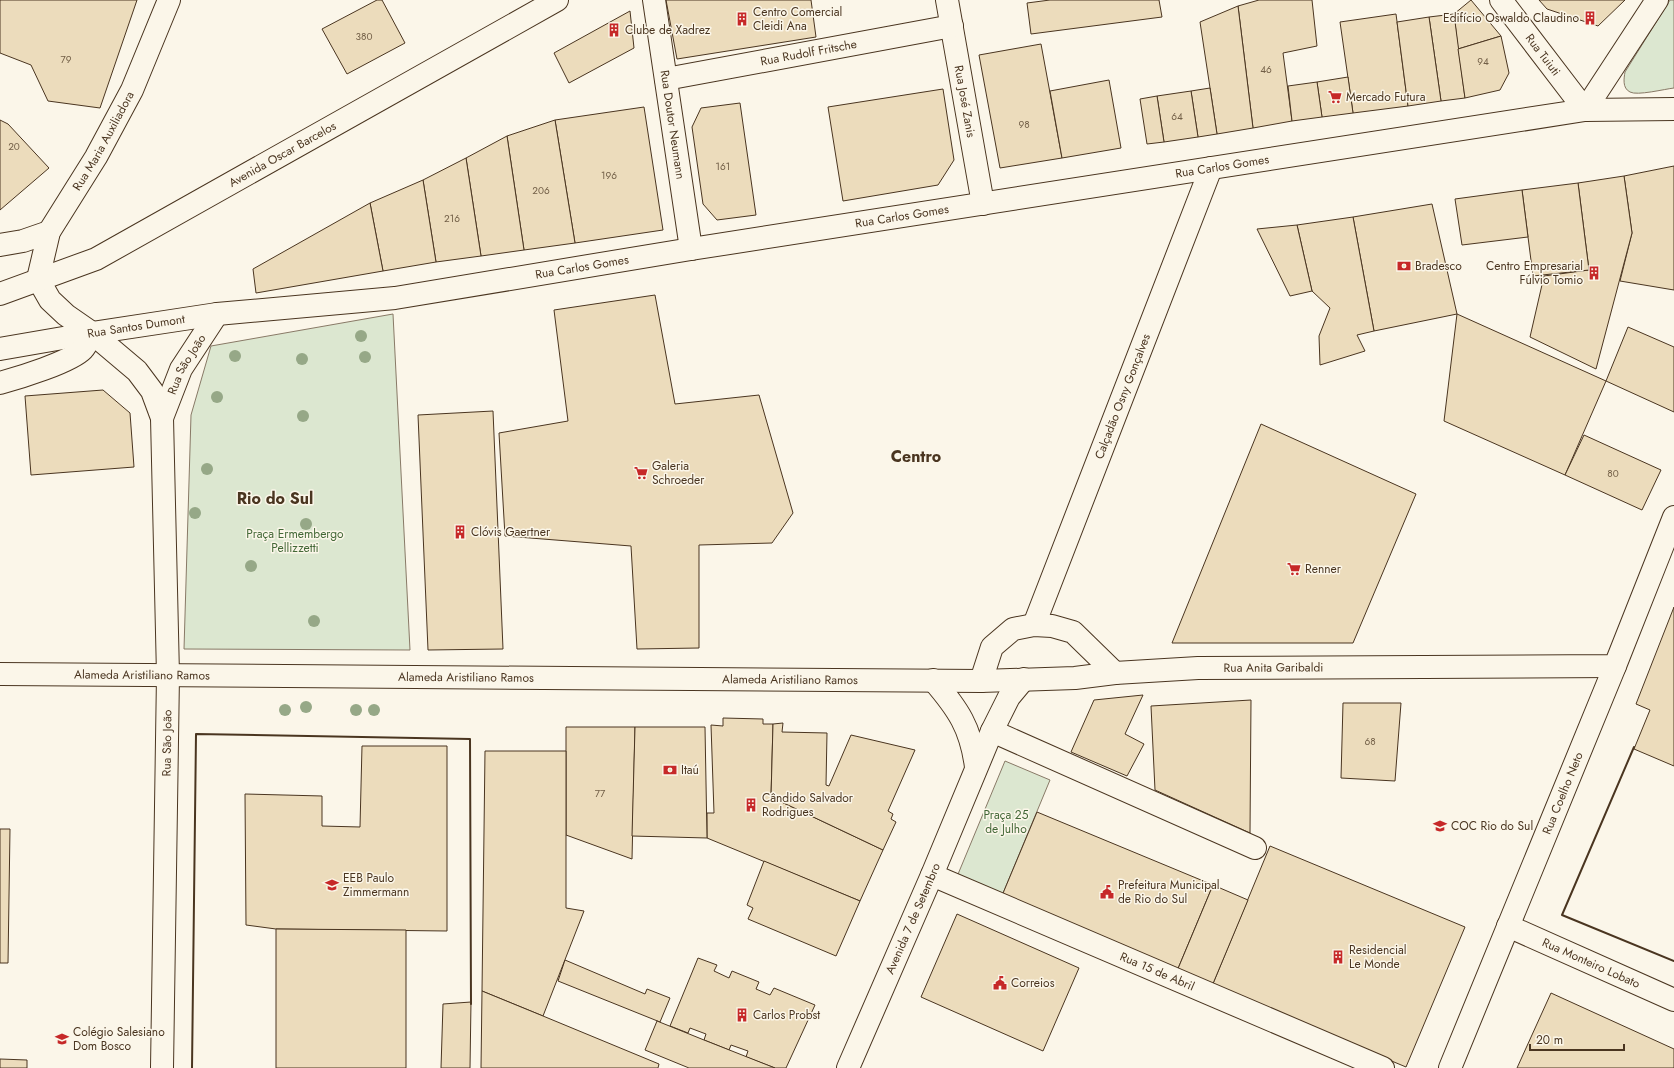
<svg xmlns="http://www.w3.org/2000/svg" width="1674" height="1068" viewBox="0 0 1674 1068" font-family="Jost,sans-serif">
	<rect width="100%" height="100%" fill="#fbf6e9"/>
	<!-- green -->
	<g fill="#dce7d0" stroke="#887966">
		<path d="M1670,0H1674V88C1665,89 1637,96 1630,92C1622,88 1624,78 1625,72Z"/>
		<polygon points="393,314 410,650 184,649 191,415 211,346"/>
		<polygon points="1005,761 1050,780 1001,898 956,879"/>
	</g>
	<!-- building -->
	<g fill="#ecdcbc" stroke="#4a3520">
		<polygon points="0,0 137,0 100,108 48,101 31,65 0,53"/>
		<polygon points="377,0 382,0 405,43 347,74 322,29"/>
		<polygon points="666,0 811,0 816,37 677,59"/>
		<polygon points="1050,0 1159,0 1162,17 1031,34 1027,3"/>
		<polygon points="1259,0 1312,0 1317,46 1283,53 1292,121 1253,128 1238,6"/>
		<polygon points="1471,0 1501,36 1458,49 1454,14"/>
		<polygon points="1539,0 1625,0 1598,26 1547,9"/>
		<polygon points="1238,6 1253,128 1217,134 1200,22"/>
		<polygon points="630,11 634,48 569,83 554,53"/>
		<polygon points="1396,14 1408,106 1353,113 1340,22"/>
		<polygon points="1454,14 1465,98 1441,101 1429,17"/>
		<polygon points="1429,17 1441,101 1408,106 1397,22"/>
		<polygon points="1501,36 1509,73 1500,90 1465,98 1458,49"/>
		<polygon points="1041,44 1062,158 1000,168 979,55"/>
		<polygon points="1348,77 1353,113 1322,117 1317,82"/>
		<polygon points="1109,80 1121,148 1062,158 1050,91"/>
		<polygon points="1317,82 1322,117 1292,121 1288,86"/>
		<polygon points="1210,88 1217,134 1198,137 1191,91"/>
		<polygon points="943,89 954,160 938,185 843,201 828,107"/>
		<polygon points="1191,91 1198,137 1164,142 1157,96"/>
		<polygon points="1157,96 1164,142 1147,144 1140,99"/>
		<polygon points="740,103 756,215 717,220 703,204 692,127 701,108"/>
		<polygon points="644,107 663,230 575,243 555,120"/>
		<polygon points="0,120 8,124 49,168 0,210"/>
		<polygon points="555,120 575,243 524,250 507,136"/>
		<polygon points="507,136 524,250 481,256 466,158"/>
		<polygon points="466,158 481,256 436,262 423,180"/>
		<polygon points="1674,166 1674,290 1620,281 1632,233 1624,176"/>
		<polygon points="1624,176 1632,233 1596,369 1530,337 1544,276 1589,270 1578,183"/>
		<polygon points="423,180 436,262 383,271 370,203"/>
		<polygon points="1578,183 1589,270 1533,276 1522,190"/>
		<polygon points="1522,190 1528,237 1462,245 1455,199"/>
		<polygon points="370,203 383,271 256,293 253,269"/>
		<polygon points="1432,204 1457,314 1374,331 1353,217"/>
		<polygon points="1353,217 1374,331 1357,335 1365,351 1320,365 1319,336 1330,308 1312,291 1297,225"/>
		<polygon points="1297,225 1312,291 1290,296 1257,229"/>
		<polygon points="655,295 675,404 759,395 793,513 772,543 699,545 699,648 637,649 631,546 505,536 499,433 568,421 554,310"/>
		<polygon points="1457,314 1606,381 1565,475 1444,421"/>
		<polygon points="1628,327 1674,347 1674,412 1606,381"/>
		<polygon points="103,390 130,413 134,467 31,475 25,396"/>
		<polygon points="493,411 503,649 428,650 418,415"/>
		<polygon points="1261,424 1416,494 1353,643 1172,643"/>
		<polygon points="1584,435 1661,470 1642,510 1565,475"/>
		<polygon points="1674,607 1674,766 1634,749 1650,710 1636,704"/>
		<polygon points="1143,695 1125,734 1144,744 1127,776 1071,752 1094,700"/>
		<polygon points="1251,700 1250,833 1155,790 1151,706"/>
		<polygon points="1343,703 1401,703 1395,781 1341,778"/>
		<polygon points="723,718 763,719 763,724 773,724 771,797 883,850 860,901 707,838 707,813 714,813 711,725 723,726"/>
		<polygon points="783,723 782,732 827,733 826,785 829,786 851,735 915,750 888,811 893,814 891,819 896,822 883,850 771,797 773,724"/>
		<polygon points="566,727 635,727 632,859 566,835"/>
		<polygon points="635,727 705,727 707,838 632,836"/>
		<polygon points="362,746 447,746 447,931 276,929 246,925 245,794 322,796 322,826 360,827"/>
		<polygon points="485,751 566,751 566,908 584,911 543,1016 482,991"/>
		<polygon points="1037,812 1213,885 1177,971 1001,898"/>
		<polygon points="0,829 10,829 8,963 0,963"/>
		<polygon points="1270,846 1465,927 1406,1067 1212,986"/>
		<polygon points="764,861 860,901 836,956 748,919 753,908 747,905"/>
		<polygon points="1213,885 1248,900 1212,986 1177,971"/>
		<polygon points="957,914 1079,968 1043,1051 921,997"/>
		<polygon points="276,929 406,930 406,1068 276,1068"/>
		<polygon points="698,958 717,965 714,971 729,978 732,971 759,982 756,989 770,995 774,988 815,1005 786,1068 775,1068 746,1057 748,1051 731,1045 729,1050 704,1040 706,1034 690,1028 688,1033 670,1026"/>
		<polygon points="565,960 645,994 647,989 670,998 660,1022 558,981"/>
		<polygon points="482,991 543,1016 659,1064 658,1068 481,1068"/>
		<polygon points="1551,993 1674,1049 1674,1068 1517,1068"/>
		<polygon points="471,1002 470,1068 441,1068 443,1004"/>
		<polygon points="657,1021 704,1040 775,1068 689,1068 645,1050"/>
		<polygon points="0,1059 27,1060 27,1068 0,1068"/>
	</g>
	<g fill="none" stroke-linecap="round" stroke-linejoin="round">
		<!-- minor casing -->
		<g stroke="#4a3520" stroke-width="24">
			<g id="minor">
				<path id="s1" d="M654,0L691,249"/>
				<path id="s2" d="M947,0L983,204"/>
				<path id="s3" d="M1501,0L1585,110"/>
				<path id="s4" d="M666,79L952,26"/>
				<polyline points="0,245 23,241 49,232"/>
				<path id="s5" d="M0,349L92,333L217,314L395,298L691,249L1585,110L1674,109"/>
				<path d="M0,383C18,378 71,362 83,349C87,345 89,338 92,333"/>
				<path id="s6" d="M162,418L181,369L217,314"/>
				<path id="s7" d="M1034,625L1211,168"/>
				<path d="M933,680C958,709 971,728 976,767"/>
				<polyline points="981,681 992,647 1013,629 1034,625 1052,626 1073,632 1115,673"/>
				<polyline points="992,731 1255,848"/>
				<path id="s8" d="M932,875L1383,1068"/>
				<path id="s9" d="M1508,926L1674,1000"/>
				<path id="s10" d="M162,1068L168,675L162,418L152,391L137,371L92,333L66,315L50,300L38,279L49,232L96,157L132,90L169,0"/>
				<path id="s11" d="M848,1068L932,875L992,731L1009,697L1024,679"/>
				<path id="s12" d="M1450,1068L1615,666"/>
			</g>
		</g>
		<!-- major casing -->
		<g stroke="#4a3520" stroke-width="24">
			<g id="major">
				<polyline points="1585,110 1657,0"/>
				<path id="s13" d="M0,294L96,259L557,0"/>
				<path id="s14" d="M0,674L981,681L1075,678L1115,673L1198,668L1615,666L1674,517"/>
			</g>
		</g>
		<!-- minor -->
		<use href="#minor" stroke="#fbf6e9" stroke-width="22"/>
		<!-- major -->
		<use href="#major" stroke="#fbf6e9" stroke-width="22"/>
		<!-- wall -->
		<g stroke="#4a3520" stroke-width="2">
			<polyline points="1634,747 1562,915 1674,961"/>
			<polyline points="192,1068 196,734 470,739 471,1004"/>
		</g>
	</g>
	<!-- trees -->
	<g fill="#96a887">
		<circle cx="361" cy="336" r="6"/>
		<circle cx="235" cy="356" r="6"/>
		<circle cx="365" cy="357" r="6"/>
		<circle cx="302" cy="359" r="6"/>
		<circle cx="217" cy="397" r="6"/>
		<circle cx="303" cy="416" r="6"/>
		<circle cx="207" cy="469" r="6"/>
		<circle cx="195" cy="513" r="6"/>
		<circle cx="306" cy="524" r="6"/>
		<circle cx="251" cy="566" r="6"/>
		<circle cx="314" cy="621" r="6"/>
		<circle cx="306" cy="707" r="6"/>
		<circle cx="285" cy="710" r="6"/>
		<circle cx="356" cy="710" r="6"/>
		<circle cx="374" cy="710" r="6"/>
	</g>
	<!-- icons -->
	<defs>
		<g id="building-bare" transform="scale(1.08)"><path d="M-4-6H4V6H1V3H-1V6H-4ZM-2.5-4.3h1.7v1.8h-1.7ZM.8-4.3h1.7v1.8H.8ZM-2.5-1h1.7V.8h-1.7ZM.8-1h1.7V.8H.8Z" fill="#c62828" stroke="#fbf6e9" stroke-width="2.5" paint-order="stroke"/></g>
		<g id="supermarket-bare" transform="scale(1.08)"><path d="M-6-5.5h2.5l.6 2H6L4.5 2H-2.5L-4.4-4H-6ZM-1.5 3.2a1.3 1.3 0 1 0 .1 0ZM3 3.2a1.3 1.3 0 1 0 .1 0Z" fill="#c62828" stroke="#fbf6e9" stroke-width="2.5" paint-order="stroke"/></g>
		<g id="bank-bare" transform="scale(1.08)"><path d="M-6-4H6V4H-6ZM0-2.3a2.3 2.3 0 1 0 0 4.6a2.3 2.3 0 1 0 0-4.6Z" fill="#c62828" stroke="#fbf6e9" stroke-width="2.5" paint-order="stroke"/></g>
		<g id="school-bare" transform="scale(1.08)"><path d="M0-5L7-2L0 1L-7-2ZM-4 1L0 2.5L4 1V4Q0 6-4 4Z" fill="#c62828" stroke="#fbf6e9" stroke-width="2.5" paint-order="stroke"/></g>
		<g id="civic-bare" transform="scale(1.08)"><path d="M-.6-6.5H3V-4.5H.6V-3L4-1V1h2V6H-6V1h2V-1L-.6-3ZM-1.2 2.5V6h2.4V2.5Z" fill="#c62828" stroke="#fbf6e9" stroke-width="2.5" paint-order="stroke"/></g>
	</defs>
	<g fill-rule="evenodd">
		<use href="#building-bare" x="1590" y="18"/>
		<use href="#building-bare" x="742" y="19"/>
		<use href="#building-bare" x="614" y="30"/>
		<use href="#supermarket-bare" x="1335" y="97"/>
		<use href="#bank-bare" x="1404" y="266"/>
		<use href="#building-bare" x="1594" y="273"/>
		<use href="#supermarket-bare" x="641" y="473"/>
		<use href="#building-bare" x="460" y="532"/>
		<use href="#supermarket-bare" x="1294" y="569"/>
		<use href="#bank-bare" x="670" y="770"/>
		<use href="#building-bare" x="751" y="805"/>
		<use href="#school-bare" x="1440" y="826"/>
		<use href="#school-bare" x="332" y="885"/>
		<use href="#civic-bare" x="1107" y="892"/>
		<use href="#building-bare" x="1338" y="957"/>
		<use href="#civic-bare" x="1000" y="983"/>
		<use href="#building-bare" x="742" y="1015"/>
		<use href="#school-bare" x="62" y="1039"/>
	</g>
	<g text-anchor="middle" dominant-baseline="central" stroke-width="3" stroke-linejoin="round" paint-order="stroke">
		<!-- number labels -->
		<g font-size="10" fill="#725f47">
			<text x="364" y="36">380</text>
			<text x="66" y="59">79</text>
			<text x="1483" y="61">94</text>
			<text x="1266" y="69">46</text>
			<text x="1177" y="116">64</text>
			<text x="1024" y="124">98</text>
			<text x="14" y="146">20</text>
			<text x="723" y="166">161</text>
			<text x="609" y="175">196</text>
			<text x="541" y="190">206</text>
			<text x="452" y="218">216</text>
			<text x="1613" y="473">80</text>
			<text x="1370" y="741">68</text>
			<text x="600" y="793">77</text>
		</g>
		<!-- poi labels -->
		<g font-size="12" fill="#4a3520" stroke="#fbf6e9" text-anchor="start">
			<text x="753" y="12">Centro Comercial<tspan x="753" dy="14">Cleidi Ana</tspan></text>
			<text x="1579" y="18" text-anchor="end">Edifício Oswaldo Claudino</text>
			<text x="625" y="30">Clube de Xadrez</text>
			<text x="1346" y="97">Mercado Futura</text>
			<text x="1415" y="266">Bradesco</text>
			<text x="1583" y="266" text-anchor="end">Centro Empresarial<tspan x="1583" dy="14">Fúlvio Tomio</tspan></text>
			<text x="652" y="466">Galeria<tspan x="652" dy="14">Schroeder</tspan></text>
			<text x="471" y="532">Clóvis Gaertner</text>
			<text x="1305" y="569">Renner</text>
			<text x="681" y="770">Itaú</text>
			<text x="762" y="798">Cândido Salvador<tspan x="762" dy="14">Rodrigues</tspan></text>
			<text x="1451" y="826">COC Rio do Sul</text>
			<text x="343" y="878">EEB Paulo<tspan x="343" dy="14">Zimmermann</tspan></text>
			<text x="1118" y="885">Prefeitura Municipal<tspan x="1118" dy="14">de Rio do Sul</tspan></text>
			<text x="1349" y="950">Residencial<tspan x="1349" dy="14">Le Monde</tspan></text>
			<text x="1011" y="983">Correios</text>
			<text x="753" y="1015">Carlos Probst</text>
			<text x="73" y="1032">Colégio Salesiano<tspan x="73" dy="14">Dom Bosco</tspan></text>
		</g>
		<!-- street labels -->
		<g font-size="12" fill="#4a3520" stroke="#fbf6e9">
			<text stroke="none"><textPath href="#s4" startOffset="145">Rua Rudolf Fritsche</textPath></text>
			<text stroke="none"><textPath href="#s3" startOffset="69">Rua Tuiuti</textPath></text>
			<text stroke="none"><textPath href="#s2" startOffset="103">Rua José Zanis</textPath></text>
			<text stroke="none"><textPath href="#s1" startOffset="126">Rua Doutor Neumann</textPath></text>
			<text stroke="none"><textPath href="#s10" startOffset="995">Rua Maria Auxiliadora</textPath></text>
			<text stroke="none"><textPath href="#s13" startOffset="316">Avenida Oscar Barcelos</textPath></text>
			<text stroke="none"><textPath href="#s5" startOffset="1236">Rua Carlos Gomes</textPath></text>
			<text stroke="none"><textPath href="#s5" startOffset="912">Rua Carlos Gomes</textPath></text>
			<text stroke="none"><textPath href="#s5" startOffset="588">Rua Carlos Gomes</textPath></text>
			<text stroke="none"><textPath href="#s5" startOffset="138">Rua Santos Dumont</textPath></text>
			<text stroke="none"><textPath href="#s6" startOffset="59">Rua São João</textPath></text>
			<text stroke="none"><textPath href="#s7" startOffset="245">Calçadão Osny Gonçalves</textPath></text>
			<text stroke="none"><textPath href="#s14" startOffset="1274">Rua Anita Garibaldi</textPath></text>
			<text stroke="none"><textPath href="#s14" startOffset="142">Alameda Aristiliano Ramos</textPath></text>
			<text stroke="none"><textPath href="#s14" startOffset="466">Alameda Aristiliano Ramos</textPath></text>
			<text stroke="none"><textPath href="#s14" startOffset="790">Alameda Aristiliano Ramos</textPath></text>
			<text stroke="none"><textPath href="#s10" startOffset="325">Rua São João</textPath></text>
			<text stroke="none"><textPath href="#s12" startOffset="297">Rua Coelho Neto</textPath></text>
			<text stroke="none"><textPath href="#s11" startOffset="163">Avenida 7 de Setembro</textPath></text>
			<text stroke="none"><textPath href="#s9" startOffset="91">Rua Monteiro Lobato</textPath></text>
			<text stroke="none"><textPath href="#s8" startOffset="245">Rua 15 de Abril</textPath></text>
		</g>
		<!-- park labels -->
		<g font-size="12" fill="#436837" stroke="#fbf6e9">
			<text x="295" y="534">Praça Ermembergo<tspan x="295" dy="14">Pellizzetti</tspan></text>
			<text x="1006" y="815">Praça 25<tspan x="1006" dy="14">de Julho</tspan></text>
		</g>
		<!-- district labels -->
		<g font-size="16" font-weight="bold" fill="#4a3520" stroke="#fbf6e9">
			<text x="916" y="456">Centro</text>
			<text x="275" y="498">Rio do Sul</text>
		</g>
	</g>
	<!-- scale -->
	<path d="M1530 1044v6h94v-6" fill="none" stroke="#4a3520" stroke-width="2"/>
	<text x="1536" y="1044" font-size="12" fill="#4a3520" stroke="#fbf6e9" stroke-width="3" paint-order="stroke">20 m</text>
</svg>
